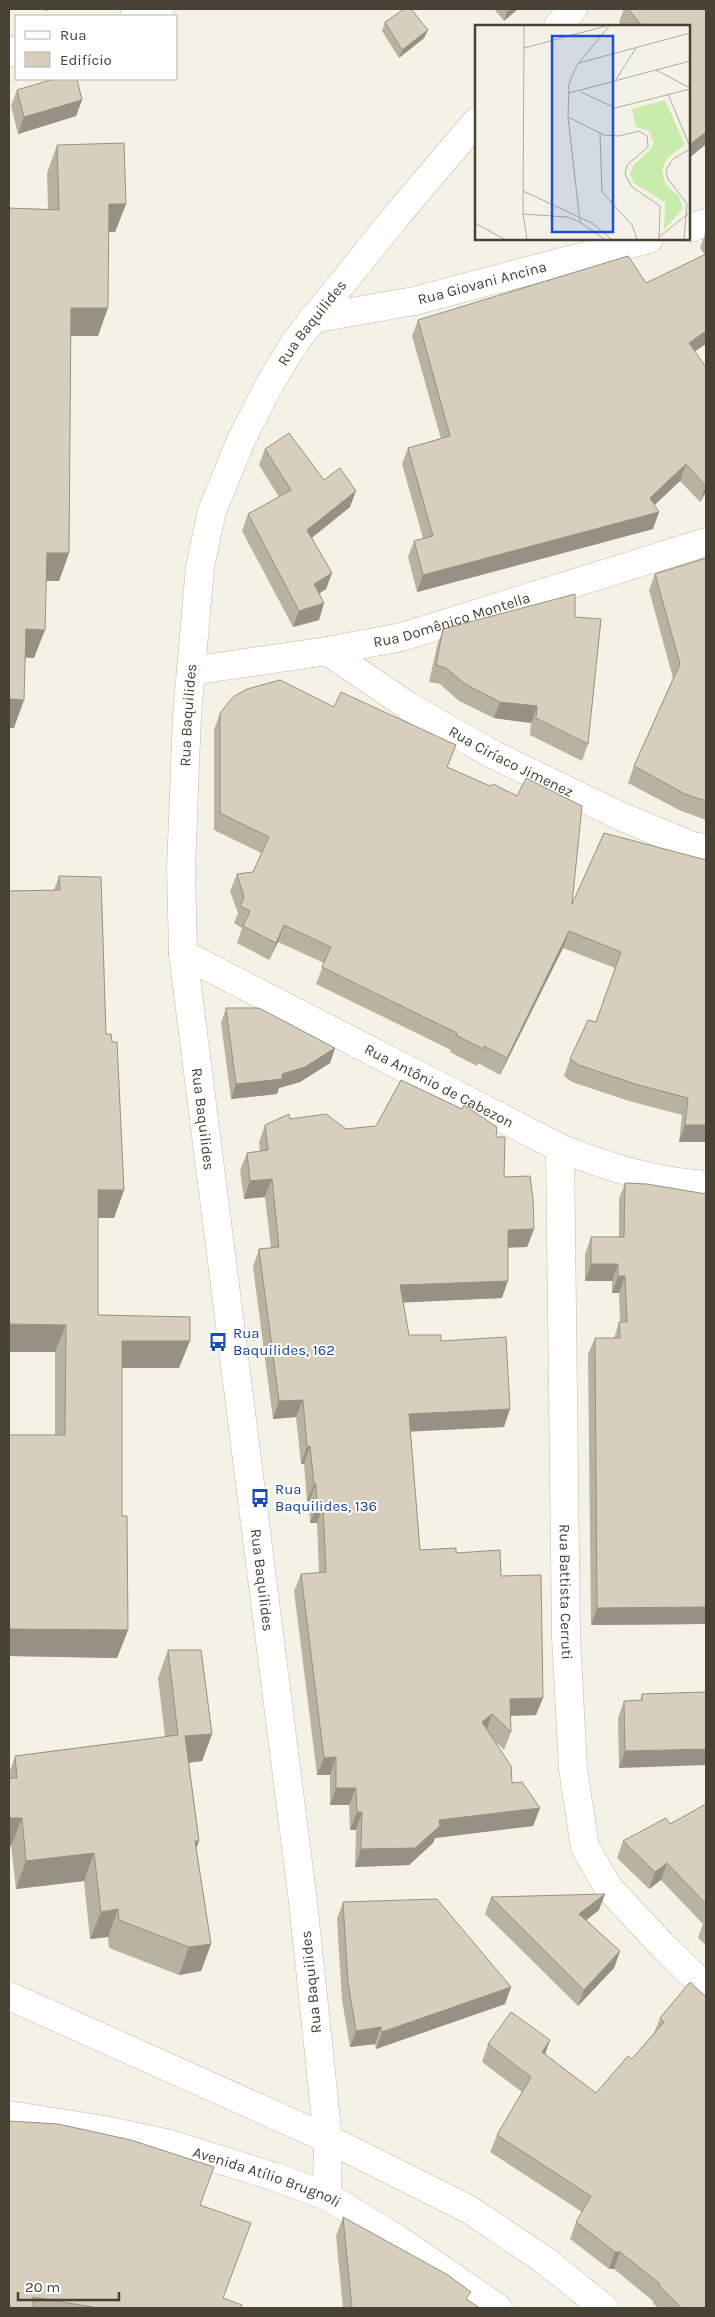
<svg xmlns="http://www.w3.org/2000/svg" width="715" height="2317" viewBox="0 0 715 2317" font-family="Karla,sans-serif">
	<rect width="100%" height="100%" fill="#f4f2e6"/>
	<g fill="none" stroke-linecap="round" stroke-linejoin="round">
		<!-- minor casing -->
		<g stroke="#c0bba8" stroke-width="29">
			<g id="minor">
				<polyline points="134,16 160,9"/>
				<polyline points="558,26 573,9"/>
				<polyline points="9,53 16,50"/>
				<polyline points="689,228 706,223"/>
				<path id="s1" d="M312,319L414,301L649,239"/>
				<path id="s2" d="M327,651L408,706L492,754L620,816L692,846L706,848"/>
				<path id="s3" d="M191,671L327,651L402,637L706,542"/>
				<path id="s4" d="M183,954L560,1148C611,1168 652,1181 706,1185"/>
				<path id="s5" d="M560,1148L566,1637L573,1769L585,1847L608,1887L662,1945L706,1988"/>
				<polyline points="9,1996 328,2139 470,2210 543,2259 604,2308"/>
				<path id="s6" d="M9,2115L104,2130L170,2144L275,2177L327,2196L399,2240L498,2308"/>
				<path id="s7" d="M327,2196L328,2139L303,1902L183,954L181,869L187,715L200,567L212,511L242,438L268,387L295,342L398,214L476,122"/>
			</g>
		</g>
		<!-- minor -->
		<use href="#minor" stroke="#fff" stroke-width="28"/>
	</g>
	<!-- wall -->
	<g fill="#b9b2a1">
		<polygon points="494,9 518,9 504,21"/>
		<polygon points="624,9 706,9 706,144 689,158 689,26 622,26 619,22"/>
		<polygon points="385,22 428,30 424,38 399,58 382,31"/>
		<polygon points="17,90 82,100 76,116 18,134 11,106"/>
		<polygon points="57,145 126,204 115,232 109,232 98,336 70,336 69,553 59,581 46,581 34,658 26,657 14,728 9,728 9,208 48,209 47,173"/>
		<polygon points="706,231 706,344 695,351 706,492 700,502 680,481 654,505 653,529 417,592 408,557 414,541 423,538 402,464 408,448 441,439 412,336 418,320 646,283 705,255 700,248"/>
		<polygon points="265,449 324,480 350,507 312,538 332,573 326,589 319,594 324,603 319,620 293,627 242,531 248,514 279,497 259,465"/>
		<polygon points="706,558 706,820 679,810 628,783 634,766 673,678 649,590 655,574"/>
		<polygon points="575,617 588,744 582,761 530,735 531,723 494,718 459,701 440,684 429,682 437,646 443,629"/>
		<polygon points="220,713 448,767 572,904 604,833 706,1142 679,1142 682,1115 629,1101 572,1082 564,1076 570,1059 596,1022 615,968 563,948 500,1075 478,1063 477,1066 450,1052 451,1050 316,984 324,963 278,942 269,960 237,943 242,928 234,923 238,913 230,891 237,874 253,872 261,853 214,830 214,730"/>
		<polygon points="59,876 106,1034 124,1190 114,1218 98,1218 98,1315 179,1368 122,1368 122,1516 128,1630 117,1658 9,1656 9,1435 55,1435 55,1352 9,1352 9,891 54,890"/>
		<polygon points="226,1008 335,1048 330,1063 300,1082 279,1088 277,1094 231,1099 221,1023"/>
		<polygon points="290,1119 346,1129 496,1137 504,1177 534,1229 527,1247 508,1247 502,1298 403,1302 409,1335 441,1341 504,1427 410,1431 420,1550 456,1553 501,1576 536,1715 510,1716 511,1732 504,1750 494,1740 512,1783 540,1808 533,1826 435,1838 433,1843 409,1865 355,1867 356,1830 350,1830 349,1805 330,1805 330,1775 317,1775 294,1591 301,1574 319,1573 317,1523 310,1523 309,1501 307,1501 304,1464 301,1464 296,1417 273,1419 253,1267 259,1249 271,1248 265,1197 244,1199 240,1170 247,1153 260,1151 259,1142 265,1125"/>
		<polygon points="625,1183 706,1194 706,1624 591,1625 588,1354 595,1338 614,1338 619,1322 620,1322 619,1293 612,1293 612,1281 585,1281 585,1254 591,1237 619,1237 619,1199"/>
		<polygon points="168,1650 212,1734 202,1761 189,1763 199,1841 196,1849 211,1944 201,1971 179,1975 109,1948 108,1937 90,1939 84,1881 16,1889 11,1846 9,1846 9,1774 15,1756 165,1737 158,1678"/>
		<polygon points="706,1692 619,1768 618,1718 624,1701 640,1701 642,1694"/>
		<polygon points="706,1804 706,1945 698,1938 703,1924 661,1880 649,1889 617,1858 623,1841 670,1824"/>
		<polygon points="491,1897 599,1910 586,1920 620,1951 614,1968 578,2006 485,1914"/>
		<polygon points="343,1902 511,1987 505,2004 376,2049 375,2044 350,2047 342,2000 337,1919"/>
		<polygon points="690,1982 706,2308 658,2308 653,2303 653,2301 614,2269 609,2269 570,2239 576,2222 582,2212 490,2152 497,2135 522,2092 482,2062 488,2044 550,2040 545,2054 596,2093 632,2059 654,2033 660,2018"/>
		<polygon points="200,2205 223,2298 241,2308 9,2308"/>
		<polygon points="343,2217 468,2301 480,2308 343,2308 336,2236"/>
	</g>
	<!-- shaded-wall -->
	<g fill="#969183">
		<polygon points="46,9 53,9 45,11"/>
		<polygon points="511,9 518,9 504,21 507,12"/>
		<polygon points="428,30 424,38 399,58 402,50"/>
		<polygon points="82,100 76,116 18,134 24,117"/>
		<polygon points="706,132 706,144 689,158 689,145"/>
		<polygon points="109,204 126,204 115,232 99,232"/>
		<polygon points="71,308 108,308 98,336 60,336"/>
		<polygon points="706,331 706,344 683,359 689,343"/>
		<polygon points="686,464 680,481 644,515 650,498"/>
		<polygon points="706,485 706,492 700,502"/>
		<polygon points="356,491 350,507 301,546 307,530"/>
		<polygon points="659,512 653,529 417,592 423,575"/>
		<polygon points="47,553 69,553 59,581 37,581"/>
		<polygon points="332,573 326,589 308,600 314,584"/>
		<polygon points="324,603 319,620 293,627 299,611"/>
		<polygon points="26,629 45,630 34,658 16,657"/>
		<polygon points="9,699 24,700 14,728 9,728"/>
		<polygon points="500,702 537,706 531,723 494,718"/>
		<polygon points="284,925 278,942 269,960 276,943"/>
		<polygon points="569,931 563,948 500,1075 507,1058"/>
		<polygon points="335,1048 330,1063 300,1082 279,1088 277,1094 231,1099 236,1084 282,1074"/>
		<polygon points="685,1125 706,1125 706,1142 679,1142"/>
		<polygon points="272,1179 265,1197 244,1199 250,1181"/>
		<polygon points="98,1190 124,1190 114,1218 88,1218"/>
		<polygon points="534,1229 527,1247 502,1248 508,1230"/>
		<polygon points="591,1264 618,1264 612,1281 585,1281"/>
		<polygon points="618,1276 625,1276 619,1293 612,1293"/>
		<polygon points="508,1281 502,1298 394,1303 400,1285"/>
		<polygon points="9,1324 66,1325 55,1352 9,1352"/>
		<polygon points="122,1341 190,1341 179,1368 112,1368"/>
		<polygon points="303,1400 296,1417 273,1419 279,1401"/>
		<polygon points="510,1409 504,1427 403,1432 409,1414"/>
		<polygon points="310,1446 304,1464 301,1464 307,1447"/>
		<polygon points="314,1484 316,1484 309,1501 307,1501"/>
		<polygon points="317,1506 323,1506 317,1523 310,1523"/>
		<polygon points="706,1607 706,1624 591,1625 597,1608"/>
		<polygon points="9,1629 128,1630 117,1658 9,1656"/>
		<polygon points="543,1698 536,1715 503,1716 510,1699"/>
		<polygon points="492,1714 486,1732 482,1722"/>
		<polygon points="212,1734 202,1761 175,1764 185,1736"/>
		<polygon points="706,1749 706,1765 619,1768 625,1751"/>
		<polygon points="336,1757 330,1775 317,1775 324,1758"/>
		<polygon points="336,1788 356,1788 349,1805 330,1805"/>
		<polygon points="540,1808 533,1826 435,1838 433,1843 409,1865 355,1867 361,1849 439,1820"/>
		<polygon points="357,1812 362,1812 356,1830 350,1830"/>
		<polygon points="9,1818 22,1818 11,1846 9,1846"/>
		<polygon points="195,1841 199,1841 189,1868"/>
		<polygon points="94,1853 84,1881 16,1889 26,1861"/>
		<polygon points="667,1863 661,1880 649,1889 655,1872"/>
		<polygon points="605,1894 599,1910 573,1931 579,1914"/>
		<polygon points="118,1909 108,1937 90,1939 101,1912"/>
		<polygon points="211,1944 201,1971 179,1975 189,1947"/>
		<polygon points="620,1951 614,1968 578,2006 584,1990"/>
		<polygon points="511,1987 505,2004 376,2049 382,2032"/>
		<polygon points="381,2027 375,2044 350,2047 356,2031"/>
		<polygon points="550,2040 544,2057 542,2052"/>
		<polygon points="615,2252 620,2252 614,2269 609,2269"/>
	</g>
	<!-- building -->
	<g fill="#d7cfbb" stroke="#969183">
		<polygon points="404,9 411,9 428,30 402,50 385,22"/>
		<polygon points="505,9 511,9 507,12"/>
		<polygon points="628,9 706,9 706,132 689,145 689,26 642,26"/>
		<polygon points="54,79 77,79 82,100 24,117 17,90"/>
		<polygon points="124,143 126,204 109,204 108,308 71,308 69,553 47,553 45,630 26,629 24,700 9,699 9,208 59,210 57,145"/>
		<polygon points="706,254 706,331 689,343 706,367 706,486 686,464 650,498 659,512 423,575 414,541 433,536 408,448 450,436 418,320 628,256 646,283"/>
		<polygon points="289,433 324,480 340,468 356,491 307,530 332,573 314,584 324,603 299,611 248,514 291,490 265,449"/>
		<polygon points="706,558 706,801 685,794 634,766 680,664 655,574"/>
		<polygon points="575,594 575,617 601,619 588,744 536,718 537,706 500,702 465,684 446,668 436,665 443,629"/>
		<polygon points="280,680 334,707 341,692 456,745 447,767 490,786 493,784 517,796 526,778 582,806 572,904 604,833 706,860 706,1125 685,1125 688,1098 635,1084 579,1065 570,1059 588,1020 596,1022 621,952 569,931 507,1058 484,1046 483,1049 456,1035 457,1033 322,967 331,947 284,925 276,943 243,926 250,911 240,906 244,897 237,874 253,872 269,837 220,813 220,713 233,697 247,689"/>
		<polygon points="59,876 101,877 106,1034 111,1034 112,1042 117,1042 124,1190 98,1190 98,1315 190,1317 190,1341 122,1341 122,1516 127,1516 128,1630 9,1629 9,1435 65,1435 66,1325 9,1324 9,891 60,890"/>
		<polygon points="226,1008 259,1008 335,1048 305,1067 282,1074 282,1079 236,1084"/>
		<polygon points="401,1080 462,1109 464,1105 497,1127 496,1137 505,1137 504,1177 530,1176 533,1199 534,1229 508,1230 508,1281 400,1285 409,1335 441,1335 441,1341 506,1337 510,1409 409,1414 420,1550 456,1548 456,1553 500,1550 501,1576 541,1575 543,1698 510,1699 511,1732 492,1714 482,1722 511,1766 512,1783 522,1782 540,1808 439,1820 440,1826 415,1848 361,1849 362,1812 357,1812 356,1788 336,1788 336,1757 324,1758 301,1574 326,1572 323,1506 317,1506 316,1484 314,1484 310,1446 307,1447 303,1400 279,1401 259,1249 279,1247 272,1179 250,1181 247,1153 268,1150 265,1125 289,1114 290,1119 326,1114 346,1129 376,1126"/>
		<polygon points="625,1183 647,1184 706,1194 706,1607 597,1608 595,1338 620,1338 619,1322 627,1322 625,1276 618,1276 618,1264 591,1264 591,1237 624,1237"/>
		<polygon points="168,1650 201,1650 212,1734 185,1736 199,1841 195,1841 211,1944 189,1947 119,1920 118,1909 101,1912 94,1853 26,1861 22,1818 9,1818 9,1778 17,1778 15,1756 178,1735"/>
		<polygon points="706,1692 706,1749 625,1751 624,1701 642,1700 642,1694"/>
		<polygon points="706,1804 706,1904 667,1863 655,1872 623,1841 666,1818 670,1824"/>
		<polygon points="605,1894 579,1914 620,1951 584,1990 491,1897"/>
		<polygon points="437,1899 511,1987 382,2032 381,2027 356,2031 348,1983 343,1902"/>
		<polygon points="690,1982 706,1997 706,2308 682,2308 659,2286 660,2284 620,2252 615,2252 576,2222 591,2196 497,2135 531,2077 488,2044 511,2012 550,2040 542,2052 596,2093 628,2056 632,2059 664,2022 660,2018"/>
		<polygon points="9,2121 58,2124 131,2140 214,2167 200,2205 251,2223 223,2298 242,2305 241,2308 98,2308 33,2297 33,2308 9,2308"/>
		<polygon points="343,2217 448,2275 471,2292 466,2299 480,2308 352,2308"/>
	</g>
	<!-- icons -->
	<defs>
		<g id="bus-bare" transform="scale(1.5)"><path d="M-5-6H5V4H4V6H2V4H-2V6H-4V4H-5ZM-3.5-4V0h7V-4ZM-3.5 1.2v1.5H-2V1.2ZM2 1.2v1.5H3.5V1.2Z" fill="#1a4fb4" stroke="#fff" stroke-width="2.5" paint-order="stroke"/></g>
	</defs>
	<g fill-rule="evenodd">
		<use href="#bus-bare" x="218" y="1342"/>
		<use href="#bus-bare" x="260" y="1498"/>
	</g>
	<g text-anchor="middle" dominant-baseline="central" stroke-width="4" stroke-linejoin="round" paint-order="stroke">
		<!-- street labels -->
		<g font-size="15" fill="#484235" stroke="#fff">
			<text stroke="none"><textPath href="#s1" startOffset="174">Rua Giovani Ancina</textPath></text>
			<text stroke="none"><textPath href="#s7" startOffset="1910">Rua Baquilides</textPath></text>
			<text stroke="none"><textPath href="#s3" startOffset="266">Rua Domênico Montella</textPath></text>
			<text stroke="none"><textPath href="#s7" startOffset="1490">Rua Baquilides</textPath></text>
			<text stroke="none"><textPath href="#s2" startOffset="215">Rua Ciríaco Jimenez</textPath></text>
			<text stroke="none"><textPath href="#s4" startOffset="288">Rua Antônio de Cabezon</textPath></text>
			<text transform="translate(203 1119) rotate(83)">Rua Baquilides</text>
			<text transform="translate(262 1580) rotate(83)">Rua Baquilides</text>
			<text stroke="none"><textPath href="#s5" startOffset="444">Rua Battista Cerruti</textPath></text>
			<text transform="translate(311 1982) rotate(-96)">Rua Baquilides</text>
			<text stroke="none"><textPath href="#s6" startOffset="266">Avenida Atílio Brugnoli</textPath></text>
		</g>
		<!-- transit labels -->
		<g font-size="15" fill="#164399" stroke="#fff" text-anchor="start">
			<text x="233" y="1333">Rua<tspan x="233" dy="17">Baquilides, 162</tspan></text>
			<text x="275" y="1489">Rua<tspan x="275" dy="17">Baquilides, 136</tspan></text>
		</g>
	</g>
	<!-- overview -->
	<g transform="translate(475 25)">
		<rect width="215" height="215" fill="#f4f2e6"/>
		<path d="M190,75L210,120L193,132L187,144L190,158L204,172L208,183L189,205L190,177L160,159L155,149L158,140L176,124L179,118L174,106L161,102L157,84Z" fill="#c8ecac"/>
		<path fill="none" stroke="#afac9f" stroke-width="1" d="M49,1L48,189L52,214M49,23L131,1M104,38L215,8M181,45L215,63M140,56L161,23M106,67L140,83L215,64M94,68L215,36M193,69L215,122M93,92L129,110L144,111L164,106L172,111L173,122L152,140L150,149L157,162L185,181L184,214M125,108L127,167L157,200L162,214M48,166L117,198L136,214M48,189L92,192L105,197L129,214M105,197L93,92L94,59L102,40L134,1M0,198L29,214M184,212L213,189M209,214L212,179L193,154L191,145L198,134L215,124"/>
		<path fill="#1d4ed8" fill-opacity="0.15" stroke="#1d4ed8" stroke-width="2.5" d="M77,11H138V207H77Z"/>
		<rect width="215" height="215" fill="none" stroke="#484235" stroke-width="2.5"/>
	</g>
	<!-- border -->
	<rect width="715" height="2317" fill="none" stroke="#484235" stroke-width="20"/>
	<!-- legend -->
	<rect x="15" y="15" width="162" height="65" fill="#ffffff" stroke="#b6b3ae"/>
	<rect x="25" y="31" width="25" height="8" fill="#ffffff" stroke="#b6b3ae"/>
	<text x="60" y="40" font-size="15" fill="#484235">Rua</text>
	<rect x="25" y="52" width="25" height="15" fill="#d7cfbb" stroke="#b6b3ae"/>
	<text x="60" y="65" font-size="15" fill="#484235">Edifício</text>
	<!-- scale -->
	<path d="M18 2292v8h101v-8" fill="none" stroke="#484235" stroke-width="2.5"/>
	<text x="25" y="2292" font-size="15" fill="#484235" stroke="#ffffff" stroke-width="4" paint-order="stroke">20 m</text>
</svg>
